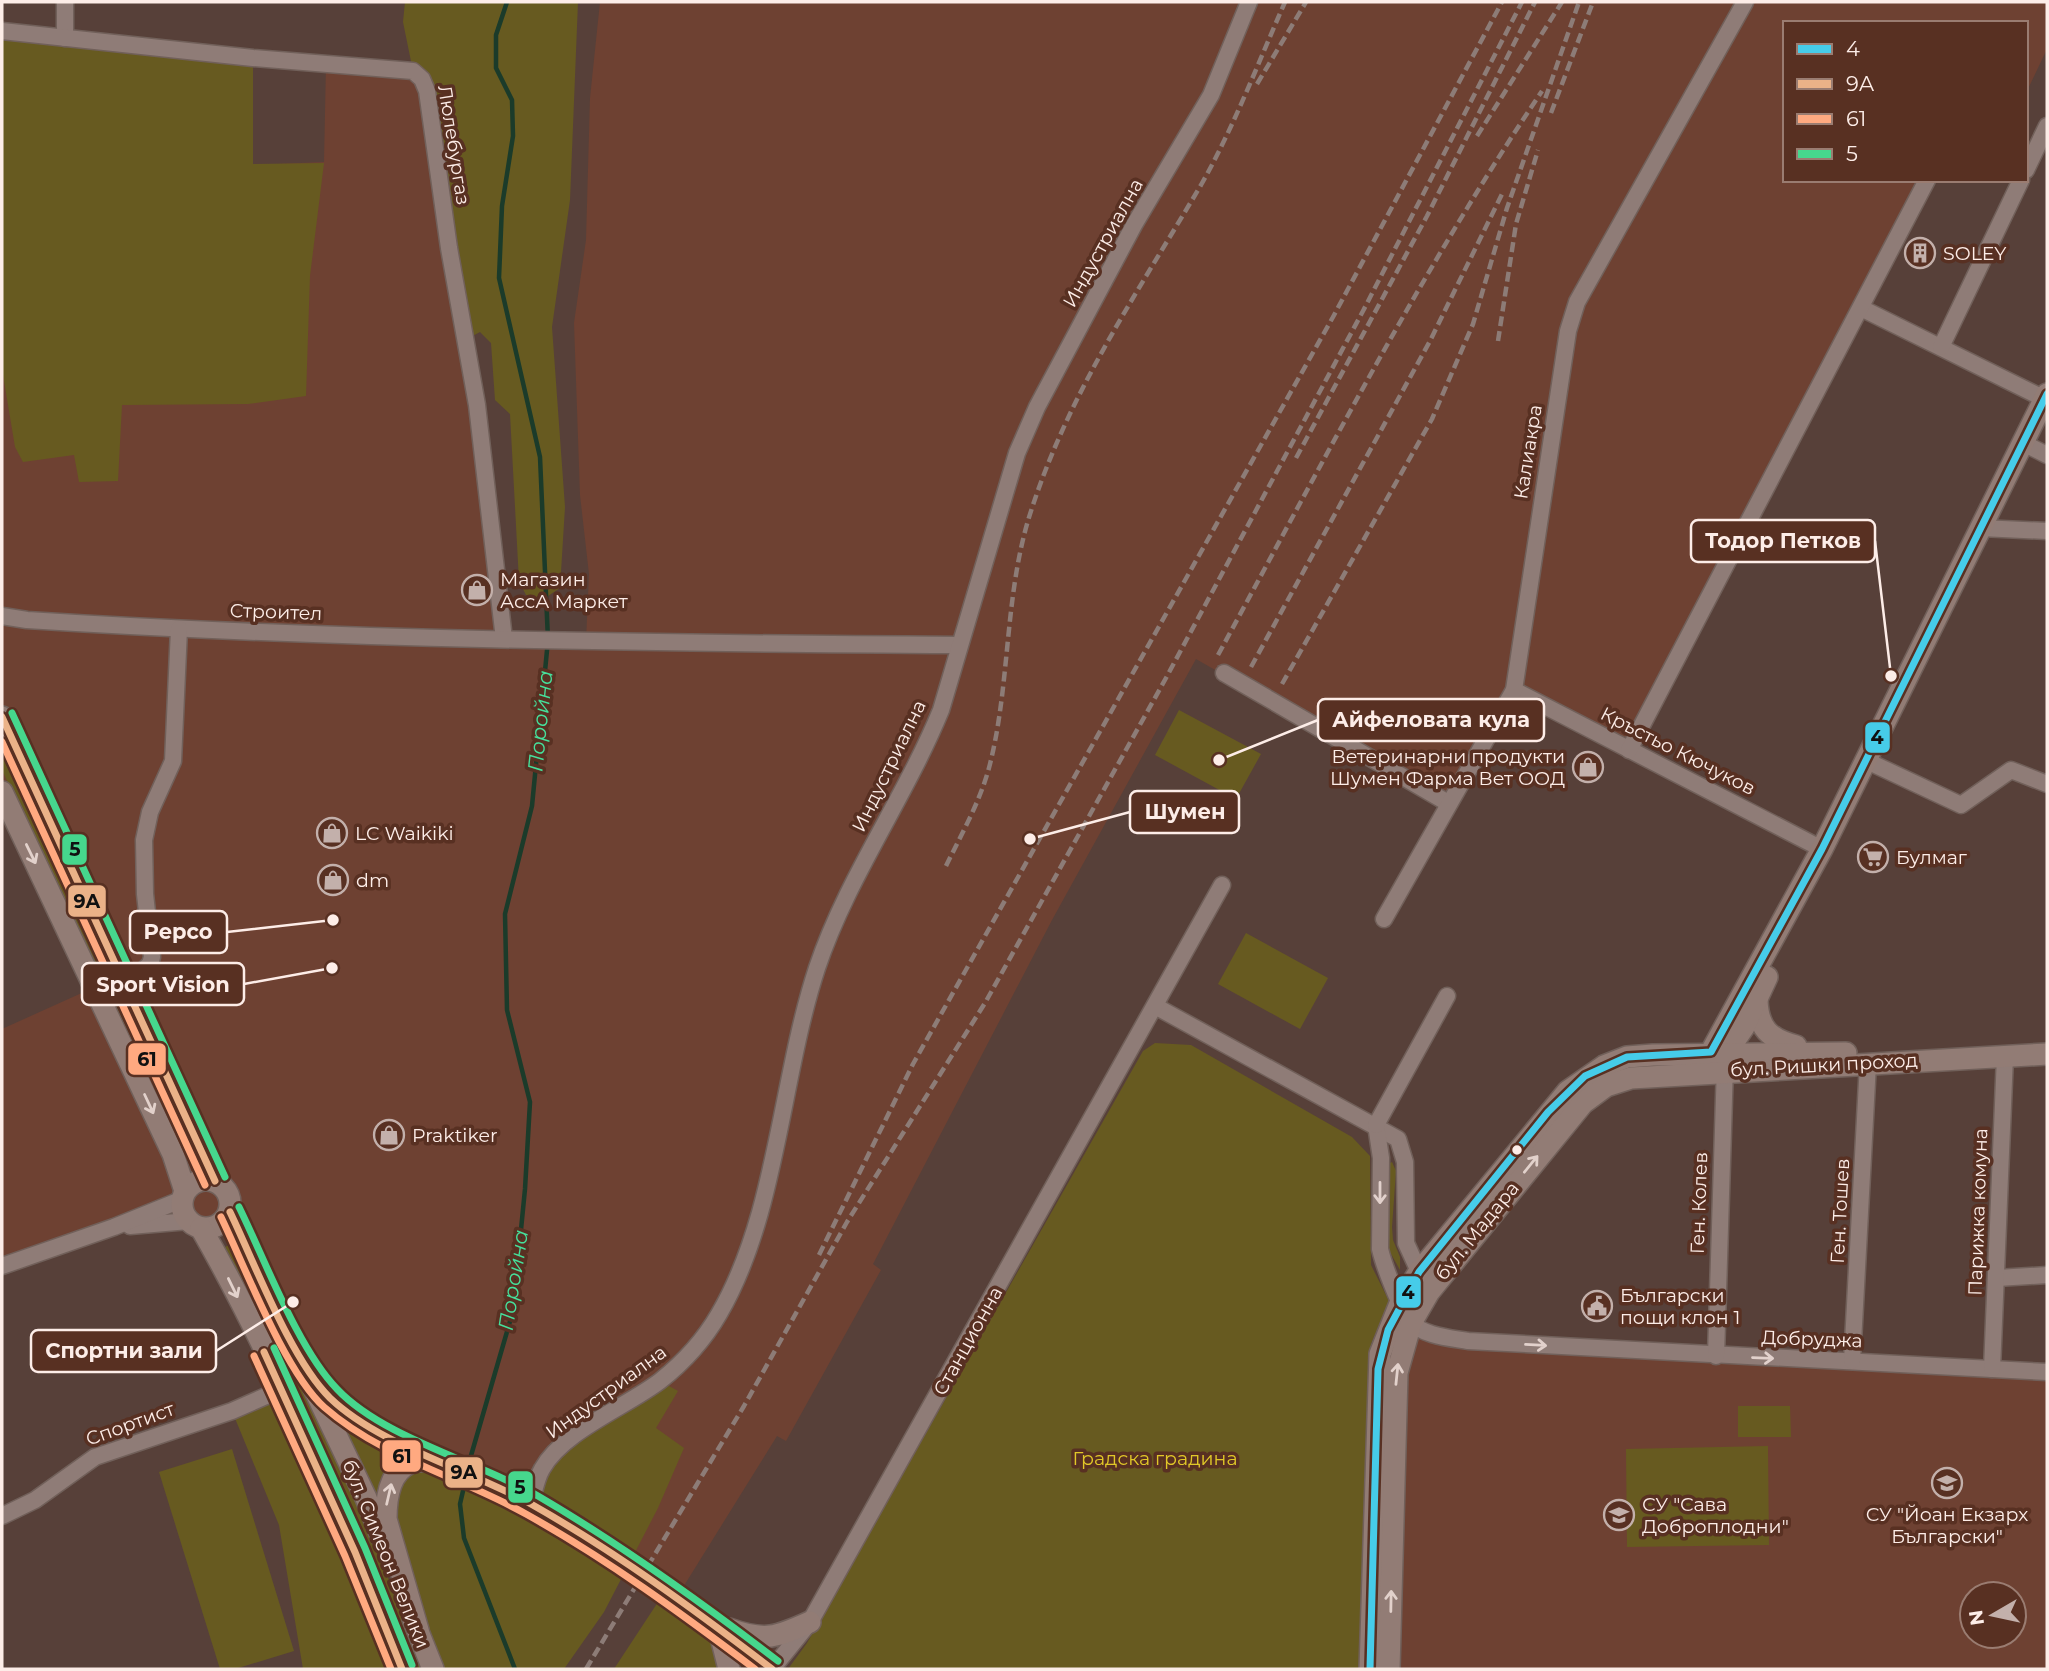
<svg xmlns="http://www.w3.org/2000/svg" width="2049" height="1671" viewBox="0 0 2049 1671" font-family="Montserrat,sans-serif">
	<rect width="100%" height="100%" fill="#574039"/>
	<!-- built -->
	<g fill="#6e4132" fill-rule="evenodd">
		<polygon points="600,2 2047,2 2047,49 2026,93 2026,23 1785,23 1785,180 1927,180 1629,750 1514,690 1448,803 1196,659 1052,920 873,1264 881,1270 786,1441 777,1436 677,1597 331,1399 229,1212 215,1227 114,1227 2,1266 2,1029 95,987 2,792 2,31 253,165 324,162 326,64 422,79 503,639 586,641 589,574 580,495 574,323 586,240 590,98"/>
		<path d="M1411,1323L1438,1336L2047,1372V1669H1389L1397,1373ZM1972,1594H2014V1636H1972Z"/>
	</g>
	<!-- green -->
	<g fill="#675a20">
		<polygon points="405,2 578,2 570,200 552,327 565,507 560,588 539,602 526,595 519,581 510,414 495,400 491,343 480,332 465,340 433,129 413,71 403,22"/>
		<polygon points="2,31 253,58 253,164 324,163 310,276 306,396 248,404 122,405 118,481 79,482 74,455 23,462 15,447 2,369"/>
		<polygon points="1179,710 1261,754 1236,799 1155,755"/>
		<polygon points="2,738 197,1158 184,1164 2,770"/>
		<polygon points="1246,933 1328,978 1300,1029 1218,984"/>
		<polygon points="1155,1043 1191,1045 1352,1137 1370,1156 1371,1265 1389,1301 1371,1344 1362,1669 788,1669 807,1643 1143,1051"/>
		<polygon points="1392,1162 1396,1171 1392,1227 1393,1240 1400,1257 1400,1270 1386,1245 1390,1163"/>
		<polygon points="235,1242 362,1515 426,1669 407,1669 347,1518 225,1247"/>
		<polygon points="660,1381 678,1391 656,1428 684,1448 658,1508 604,1612 564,1669 433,1669 386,1501 412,1462 531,1504 542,1468"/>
		<polygon points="282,1389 402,1669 303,1669 279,1525 232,1411"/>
		<polygon points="1738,1406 1790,1406 1791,1437 1738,1437"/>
		<polygon points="343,1421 411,1458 378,1505"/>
		<polygon points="1768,1446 1769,1545 1627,1547 1626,1449"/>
		<polygon points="232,1449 294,1651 235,1669 220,1669 159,1472"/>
		<path d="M660,1599C692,1620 719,1626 717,1669H614Z"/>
	</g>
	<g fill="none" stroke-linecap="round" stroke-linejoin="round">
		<!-- stream -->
		<g stroke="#1b3b2a" stroke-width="4.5">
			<polyline points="468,1466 513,1311 525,1189 530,1102 507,1010 505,914 532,806 548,640 540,457 499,278 502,206 513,136 512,100 496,68 496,35 507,2"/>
			<polyline points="466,1478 460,1504 464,1538 515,1669"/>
		</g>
		<!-- minor casing -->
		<g stroke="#71605a" stroke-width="19">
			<g id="minor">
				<polyline points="65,2 65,38"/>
				<polyline points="2,31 253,58 413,71 422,79 427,91 449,248 477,405 504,639"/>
				<polyline points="2026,170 2047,126"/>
				<polyline points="1861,308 2045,399"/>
				<polyline points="1941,347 2021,180"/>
				<polyline points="2023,443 2047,455"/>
				<polyline points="1981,528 2047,531"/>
				<path d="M2,616L27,620C337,640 648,643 959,645"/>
				<polyline points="1224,673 1448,803"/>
				<polyline points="1514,690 1822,849"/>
				<polyline points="1629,750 1927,180"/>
				<polyline points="1867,761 1961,805 2011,770 2047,784"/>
				<polyline points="1384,919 1514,690 1568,331 1577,302 1745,2"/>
				<polyline points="125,987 150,964 152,957 145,894 144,840 150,812 173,761 179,629"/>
				<polyline points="1155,1006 1398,1139 1405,1162 1406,1243 1422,1278"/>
				<path d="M1376,1125L1381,1158L1380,1249C1384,1266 1400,1308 1410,1321C1422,1336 1451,1338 1468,1341L2047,1372"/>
				<polyline points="1376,1125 1447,996"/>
				<polyline points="130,1226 189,1221"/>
				<polyline points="2,1266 114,1227 183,1199"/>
				<polyline points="1997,1278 2047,1275"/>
				<polyline points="1716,1356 1725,1065"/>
				<polyline points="1852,1361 1868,1063"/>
				<polyline points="1992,1369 2005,1056"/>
				<path d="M531,1504C534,1493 536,1479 542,1469C563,1431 626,1407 660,1381C684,1362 704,1340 719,1314C777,1215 781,1077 817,968C847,878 905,798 941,710L1017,453L1037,407L1134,225L1211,95L1249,2"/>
				<polyline points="2,1516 35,1500 95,1457 232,1411 282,1389"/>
				<polyline points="772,1669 810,1622 1222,885"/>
			</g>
		</g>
		<!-- major casing -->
		<g stroke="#71605a" stroke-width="24">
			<g id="major">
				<polyline points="2,717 215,1181"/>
				<polyline points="2,792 173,1154 185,1191"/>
				<path d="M1757,1000C1758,1028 1769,1039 1796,1046"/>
				<polyline points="1711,1052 1822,849 2047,394"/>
				<polyline points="1722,1059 1744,1027 1767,977"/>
				<circle cx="206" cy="1204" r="24"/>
				<polyline points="230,1212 366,1498 381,1536"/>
				<path d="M201,1228C281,1368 342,1520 402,1669"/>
				<polyline points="320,1386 350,1414 435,1461"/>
				<polyline points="413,1619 433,1669"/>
				<polyline points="718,1625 729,1669"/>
				<path d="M729,1629C765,1642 777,1637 810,1622"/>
				<path d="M418,1630L386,1519C386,1499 389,1472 410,1463C468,1440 721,1628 772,1669"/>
				<polyline points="1370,1669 1380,1354 1401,1301 1419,1272 1568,1091 1604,1066 1627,1057 1653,1055 1846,1053"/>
				<polyline points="1389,1669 1397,1373 1411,1323 1429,1292 1583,1103 1606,1086 1631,1078 2047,1054"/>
			</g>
		</g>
		<!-- minor -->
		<use href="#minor" stroke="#8f7c77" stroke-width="16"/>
		<!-- major -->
		<use href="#major" stroke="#927c75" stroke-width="21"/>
		<!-- rail -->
		<g stroke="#8d7c77" stroke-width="4.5" stroke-dasharray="10 5" stroke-linecap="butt">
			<polyline points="1257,84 1306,2"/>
			<polyline points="1551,113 1593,2"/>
			<polyline points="1477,136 1562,2"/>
			<polyline points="1498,341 1516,224 1538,150"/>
			<polyline points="1296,458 1427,216 1535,2"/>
			<path d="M1218,655C1322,464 1421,271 1542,91"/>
			<polyline points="1251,667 1430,341 1504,190"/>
			<polyline points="1282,684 1432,419 1473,324 1507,208 1579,2"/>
			<path d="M946,866C962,833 981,800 990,764C1011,680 1004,591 1032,508C1070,391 1139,290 1201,185C1234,127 1258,63 1285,2"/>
			<polyline points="819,1255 913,1064 1333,317 1502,2"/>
			<polyline points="586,1669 744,1406 847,1222 985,1003 1166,678 1363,311 1522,2"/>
		</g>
		<!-- bus-1 casing -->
		<g stroke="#583022" stroke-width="12">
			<polyline id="bus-1" points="1370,1669 1378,1369 1388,1330 1419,1272 1548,1112 1585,1076 1627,1057 1711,1052 1822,849 2047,394"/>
		</g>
		<!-- bus-2 casing -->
		<g stroke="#583022" stroke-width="12">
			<g id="bus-2">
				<polyline points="2,717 215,1181"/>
				<path d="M230,1212C255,1264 291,1360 330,1398C380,1446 471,1470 531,1504C616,1552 695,1610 772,1669"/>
				<polyline points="264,1352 355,1552 402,1669"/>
			</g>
		</g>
		<!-- bus-3 casing -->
		<g stroke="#583022" stroke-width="12">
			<g id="bus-3">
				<polyline points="2,742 205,1185"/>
				<path d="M221,1217C245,1267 285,1372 324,1407C382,1458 461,1477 526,1514C607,1559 682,1614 755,1669"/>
				<polyline points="254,1356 345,1556 391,1669"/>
			</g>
		</g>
		<!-- bus-4 casing -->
		<g stroke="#583022" stroke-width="12">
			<g id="bus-4">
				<polyline points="12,713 225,1177"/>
				<path d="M239,1207C265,1260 298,1349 337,1389C383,1438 479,1462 538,1496C622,1545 701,1602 778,1661"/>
				<polyline points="274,1348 365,1548 412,1665"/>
			</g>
		</g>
		<!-- bus-1 -->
		<use href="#bus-1" stroke="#46cce9" stroke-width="7"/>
		<!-- bus-2 -->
		<use href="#bus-2" stroke="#ebb288" stroke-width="7"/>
		<!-- bus-3 -->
		<use href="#bus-3" stroke="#ffa980" stroke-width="7"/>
		<!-- bus-4 -->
		<use href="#bus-4" stroke="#46d78d" stroke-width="7"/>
	</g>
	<!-- one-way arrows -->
	<defs><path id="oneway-shaft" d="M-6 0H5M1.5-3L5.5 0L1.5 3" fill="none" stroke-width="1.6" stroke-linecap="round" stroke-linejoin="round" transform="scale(1.75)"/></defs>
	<g stroke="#e2d1cb">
		<use href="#oneway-shaft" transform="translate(31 854) rotate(64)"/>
		<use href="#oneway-shaft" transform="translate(149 1104) rotate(65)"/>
		<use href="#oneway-shaft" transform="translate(1531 1164) rotate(-51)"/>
		<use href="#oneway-shaft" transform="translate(233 1288) rotate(64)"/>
		<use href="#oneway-shaft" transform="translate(1397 1374) rotate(-84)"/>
		<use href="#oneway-shaft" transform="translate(389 1494) rotate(-77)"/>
		<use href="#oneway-shaft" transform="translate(1391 1601) rotate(-89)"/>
	</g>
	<g stroke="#e2d1cc">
		<use href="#oneway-shaft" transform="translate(1380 1193) rotate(90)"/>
		<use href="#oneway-shaft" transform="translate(1536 1345) rotate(3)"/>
		<use href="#oneway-shaft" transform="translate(1763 1358) rotate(2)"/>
	</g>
	<!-- icons -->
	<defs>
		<g id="building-ring" transform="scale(1.575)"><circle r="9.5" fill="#583022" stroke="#c3b0ab" stroke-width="1.5"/><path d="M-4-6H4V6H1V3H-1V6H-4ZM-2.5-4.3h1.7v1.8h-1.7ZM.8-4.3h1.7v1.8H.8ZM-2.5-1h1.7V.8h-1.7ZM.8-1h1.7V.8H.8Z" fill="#c3b0ab"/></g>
		<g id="shop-ring" transform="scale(1.575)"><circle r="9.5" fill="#583022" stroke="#c3b0ab" stroke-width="1.5"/><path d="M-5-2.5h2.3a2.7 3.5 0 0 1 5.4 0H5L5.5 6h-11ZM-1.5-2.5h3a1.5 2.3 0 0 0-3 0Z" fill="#c3b0ab"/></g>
		<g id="supermarket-ring" transform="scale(1.575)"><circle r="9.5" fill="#583022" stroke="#c3b0ab" stroke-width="1.5"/><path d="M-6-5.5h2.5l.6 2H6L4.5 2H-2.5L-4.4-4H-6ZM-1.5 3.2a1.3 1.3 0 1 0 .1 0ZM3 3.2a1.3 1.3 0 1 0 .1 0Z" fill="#c3b0ab"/></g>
		<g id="civic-ring" transform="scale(1.575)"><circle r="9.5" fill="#583022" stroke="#c3b0ab" stroke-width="1.5"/><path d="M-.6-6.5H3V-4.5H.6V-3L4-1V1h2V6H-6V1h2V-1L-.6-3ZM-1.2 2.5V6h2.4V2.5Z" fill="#c3b0ab"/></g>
		<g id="school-ring" transform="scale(1.575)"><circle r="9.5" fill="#583022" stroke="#c3b0ab" stroke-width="1.5"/><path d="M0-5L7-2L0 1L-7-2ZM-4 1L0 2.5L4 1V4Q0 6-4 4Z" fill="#c3b0ab"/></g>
	</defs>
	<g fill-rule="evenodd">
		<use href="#building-ring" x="1920" y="253"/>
		<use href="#shop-ring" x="477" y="590"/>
		<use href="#shop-ring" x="1588" y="767"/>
		<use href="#shop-ring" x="332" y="833"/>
		<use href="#supermarket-ring" x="1873" y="857"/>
		<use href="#shop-ring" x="333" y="880"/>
		<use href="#shop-ring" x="389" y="1135"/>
		<use href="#civic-ring" x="1597" y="1306"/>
		<use href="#school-ring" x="1947" y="1483"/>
		<use href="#school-ring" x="1619" y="1515"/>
	</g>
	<!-- markers -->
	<circle fill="#fdede8" stroke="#583022" stroke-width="2.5" cx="1517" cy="1150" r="6"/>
	<g text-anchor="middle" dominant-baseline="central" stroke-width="7" stroke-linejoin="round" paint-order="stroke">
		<!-- street labels -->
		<g font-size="19" fill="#fdede8" stroke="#583022">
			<text transform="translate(454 145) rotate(81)">Люлебургаз</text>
			<text transform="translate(1103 243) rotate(-61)">Индустриална</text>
			<text transform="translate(1528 452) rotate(-81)">Калиакра</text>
			<text transform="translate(276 612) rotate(2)">Строител</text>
			<text transform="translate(1678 751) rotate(27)">Кръстьо Кючуков</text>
			<text transform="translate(889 766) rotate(-64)">Индустриална</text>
			<text transform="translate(1824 1065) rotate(-3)">бул. Ришки проход</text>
			<text transform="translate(1699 1203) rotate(-88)">Ген. Колев</text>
			<text transform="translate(1840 1211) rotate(-87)">Ген. Тошев</text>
			<text transform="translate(1978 1212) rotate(-88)">Парижка комуна</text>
			<text transform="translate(1477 1231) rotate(-51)">бул. Мадара</text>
			<text transform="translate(1812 1339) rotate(2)">Добруджа</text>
			<text transform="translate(968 1341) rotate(-61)">Станционна</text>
			<text transform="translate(606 1392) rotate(-36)">Индустриална</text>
			<text transform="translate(130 1424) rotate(-20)">Спортист</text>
			<text transform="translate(386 1554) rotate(68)">бул. Симеон Велики</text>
		</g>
		<!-- poi labels -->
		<g font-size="19" fill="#fdede8" stroke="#583022" text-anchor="start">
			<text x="1943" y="253">SOLEY</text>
			<text x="500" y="579">Магазин<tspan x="500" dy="22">АссА Маркет</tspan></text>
			<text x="1565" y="756" text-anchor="end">Ветеринарни продукти<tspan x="1565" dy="22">Шумен Фарма Вет ООД</tspan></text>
			<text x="355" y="833">LC Waikiki</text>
			<text x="1896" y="857">Булмаг</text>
			<text x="356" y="880">dm</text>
			<text x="412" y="1135">Praktiker</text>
			<text x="1620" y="1295">Български<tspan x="1620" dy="22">пощи клон 1</tspan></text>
			<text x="1642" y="1504">СУ "Сава<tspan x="1642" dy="22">Доброплодни"</tspan></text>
			<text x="1947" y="1514" text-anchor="middle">СУ "Йоан Екзарх<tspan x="1947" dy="22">Български"</tspan></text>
		</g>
		<!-- park labels -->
		<g font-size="19" fill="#e1c828" stroke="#583022">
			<text x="1155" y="1458">Градска градина</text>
		</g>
		<!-- water labels -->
		<g font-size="21" font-style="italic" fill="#46e09b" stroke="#583022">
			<text transform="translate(540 721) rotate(-84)">Поройна</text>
			<text transform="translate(513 1280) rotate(-81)">Поройна</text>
		</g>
	</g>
	<!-- callouts -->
	<path fill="none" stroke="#fdede8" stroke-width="2.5" d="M1891 676L1875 541M1219 760L1318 720M1030 839L1130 812M333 920L227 932M332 968L244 984M293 1302L216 1351"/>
	<g fill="#fdede8" stroke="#583022" stroke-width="2.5">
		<circle cx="1891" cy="676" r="7"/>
		<circle cx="1219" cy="760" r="7"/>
		<circle cx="1030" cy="839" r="7"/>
		<circle cx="333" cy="920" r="7"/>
		<circle cx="332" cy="968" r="7"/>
		<circle cx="293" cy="1302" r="7"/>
	</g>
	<g fill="#583022" stroke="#fdede8" stroke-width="2.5">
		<rect x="1691" y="520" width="184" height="42" rx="7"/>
		<rect x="1318" y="699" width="226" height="42" rx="7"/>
		<rect x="1130" y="791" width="109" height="42" rx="7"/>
		<rect x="130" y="911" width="97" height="42" rx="7"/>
		<rect x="82" y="963" width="162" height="42" rx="7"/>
		<rect x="31" y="1330" width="185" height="42" rx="7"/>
	</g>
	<g font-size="21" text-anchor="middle" font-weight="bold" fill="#fdede8">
		<text x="1783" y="548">Тодор Петков</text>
		<text x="1431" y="727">Айфеловата кула</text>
		<text x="1185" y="819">Шумен</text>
		<text x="178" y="939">Pepco</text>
		<text x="163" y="992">Sport Vision</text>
		<text x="124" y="1358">Спортни зали</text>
	</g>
	<g stroke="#583022" stroke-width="2.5">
		<rect x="1864" y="721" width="27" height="33" rx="7" fill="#46cce9"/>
		<rect x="61" y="833" width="27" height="33" rx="7" fill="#46d78d"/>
		<rect x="67" y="884" width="40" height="34" rx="7" fill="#ebb288"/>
		<rect x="127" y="1042" width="40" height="34" rx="7" fill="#ffa980"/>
		<rect x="1395" y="1275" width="27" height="34" rx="7" fill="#46cce9"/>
		<rect x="381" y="1439" width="41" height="34" rx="7" fill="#ffa980"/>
		<rect x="444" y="1456" width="40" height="33" rx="7" fill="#ebb288"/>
		<rect x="507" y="1470" width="27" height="34" rx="7" fill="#46d78d"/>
	</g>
	<g font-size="19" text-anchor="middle" font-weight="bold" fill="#111">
		<text x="1877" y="744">4</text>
		<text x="75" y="856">5</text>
		<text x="87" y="908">9А</text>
		<text x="147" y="1066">61</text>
		<text x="1408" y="1299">4</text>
		<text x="402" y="1463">61</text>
		<text x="464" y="1479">9А</text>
		<text x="520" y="1494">5</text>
	</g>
	<!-- border -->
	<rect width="2049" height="1671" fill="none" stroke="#fdede8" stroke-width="7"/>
	<!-- legend -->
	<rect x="1783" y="21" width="245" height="161" fill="#583022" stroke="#9a7c71" stroke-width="2"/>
	<rect x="1797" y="44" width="35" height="10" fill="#46cce9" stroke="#9a7c71" stroke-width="2"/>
	<text x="1846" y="56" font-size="21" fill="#fdede8">4</text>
	<rect x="1797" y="79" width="35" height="10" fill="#ebb288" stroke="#9a7c71" stroke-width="2"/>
	<text x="1846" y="91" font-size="21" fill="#fdede8">9А</text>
	<rect x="1797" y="114" width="35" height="10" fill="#ffa980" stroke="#9a7c71" stroke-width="2"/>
	<text x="1846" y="126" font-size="21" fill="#fdede8">61</text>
	<rect x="1797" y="149" width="35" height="10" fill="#46d78d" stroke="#9a7c71" stroke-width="2"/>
	<text x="1846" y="161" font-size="21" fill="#fdede8">5</text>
	<!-- north arrow -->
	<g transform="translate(1993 1615) rotate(261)"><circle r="33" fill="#583022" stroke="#9a7c71" stroke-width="2"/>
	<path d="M0-5L12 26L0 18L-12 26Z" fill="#c3b0ab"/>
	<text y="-10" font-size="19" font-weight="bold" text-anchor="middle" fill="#fdede8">N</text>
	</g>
</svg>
